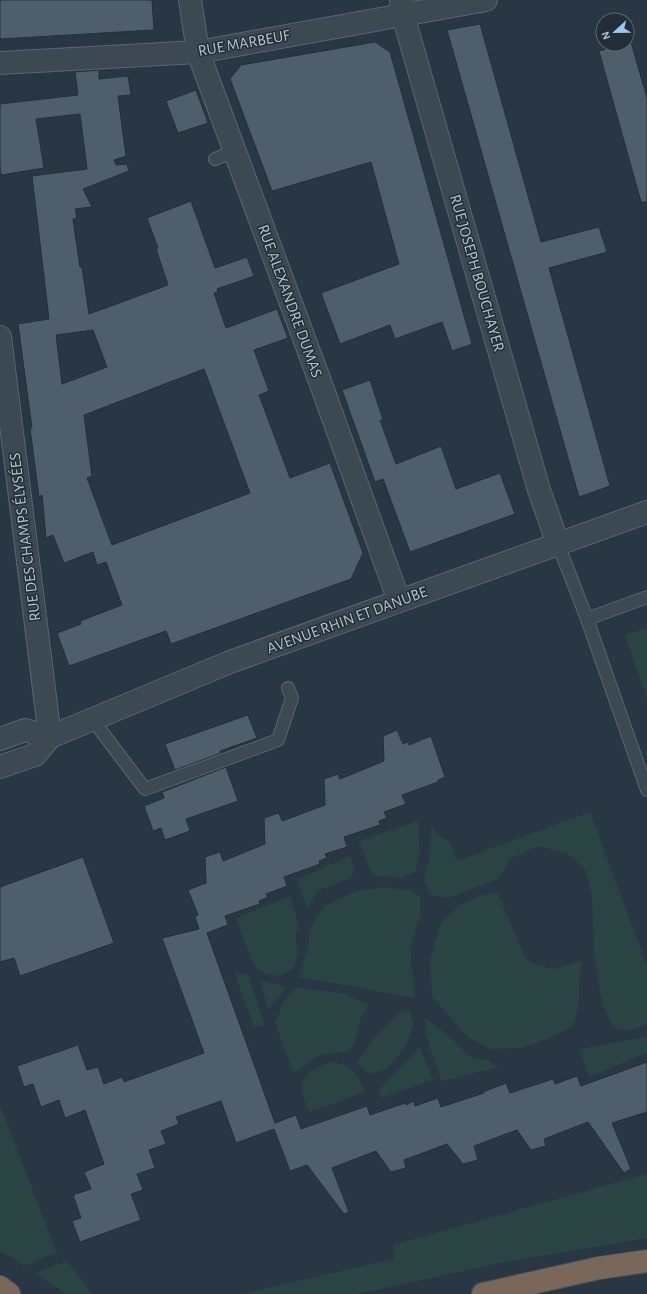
<svg xmlns="http://www.w3.org/2000/svg" width="647" height="1294" viewBox="0 0 647 1294" font-family="'Alegreya Sans',sans-serif">
	<rect width="100%" height="100%" fill="#283743"/>
	<!-- green -->
	<g fill="#2a4444">
		<polygon points="647,628 647,699 625,635"/>
		<polygon points="590,812 647,966 647,1024 627,1031 613,1028 602,1003 594,951 592,895 585,869 567,853 538,846 511,858 498,879 448,898 430,895 424,880 428,863 432,826 441,838 449,840 457,861"/>
		<polygon points="418,821 420,851 415,872 401,878 372,875 359,841"/>
		<polygon points="350,856 355,870 350,878 320,890 314,896 307,910 297,879"/>
		<polygon points="385,887 411,891 420,897 420,916 410,948 415,998 299,977 308,947 310,928 324,906 357,891"/>
		<polygon points="497,892 527,961 552,969 581,961 578,1010 573,1026 550,1038 520,1048 490,1049 468,1037 432,997 430,960 441,923 460,905 480,896"/>
		<polygon points="291,896 299,930 295,933 298,955 293,969 280,976 266,974 257,969 252,961 236,918"/>
		<polygon points="234,972 248,975 265,1025 254,1027"/>
		<polygon points="260,980 287,987 268,1009"/>
		<polygon points="296,987 344,994 369,1005 360,1019 355,1042 347,1052 322,1054 312,1059 304,1067 293,1072 275,1023 285,999"/>
		<polygon points="409,1010 414,1024 406,1046 387,1069 369,1074 357,1063 374,1038 400,1012"/>
		<polygon points="425,1018 448,1035 471,1058 487,1060 499,1067 442,1081 427,1039"/>
		<polygon points="647,1037 647,1053 589,1077 579,1049"/>
		<polygon points="420,1047 433,1080 381,1098 379,1090"/>
		<path d="M334,1061C353,1069 357,1072 365,1092L310,1112C307,1106 303,1098 302,1091C299,1072 319,1067 334,1061Z"/>
		<polygon points="0,1105 57,1253 22,1266 19,1261 0,1252"/>
		<polygon points="647,1174 647,1238 505,1262 356,1294 241,1294 394,1259 393,1245"/>
		<polygon points="67,1261 92,1294 66,1294 35,1273"/>
	</g>
	<!-- building -->
	<g fill="#4e5f6b" stroke="#23303a" fill-rule="evenodd">
		<polygon points="0,0 152,0 154,30 0,39"/>
		<polygon points="480,24 541,242 599,227 607,252 549,268 610,486 579,497 447,30"/>
		<polygon points="375,42 390,52 472,344 452,351 442,322 395,339 390,325 340,344 321,293 399,264 371,162 272,191 230,79 241,65"/>
		<polygon points="631,42 647,98 647,202 641,202 599,51"/>
		<path d="M99,70V79L128,76L131,95L118,96L126,156L114,160L116,165L127,164L129,171L83,189L92,207L75,209L77,218L73,219L76,240L80,267H82L89,314L168,285L156,249L158,248L147,218L191,201L215,268L247,257L254,276L217,289L218,292L214,293L226,328L277,309L288,338L254,350L269,391L259,395L290,478L330,463L363,553L351,579L171,644L166,631L69,666L57,633L81,624L80,621L122,605L106,562L97,565L93,552L64,563L53,535L46,538L42,495L39,497L30,428H32L18,324L49,319L32,176L87,169L80,114L36,119L44,168L1,175L0,165V104L78,95L75,72ZM93,330L107,367L62,384L56,335ZM204,369L250,493L112,545L87,478L92,476L84,415Z"/>
		<polygon points="196,90 208,123 178,133 166,101"/>
		<polygon points="370,380 383,420 380,420 396,464 441,446 456,489 500,473 515,514 410,552 383,479 375,482 342,390"/>
		<polygon points="248,715 257,738 220,751 221,753 175,770 165,744"/>
		<polygon points="397,730 403,744 408,742 409,745 431,736 445,777 438,780 438,782 402,795 406,804 384,812 387,818 379,821 380,825 344,837 347,847 325,854 327,858 319,861 320,864 284,877 287,886 266,894 268,897 259,901 260,904 225,916 228,925 207,933 275,1123 296,1115 301,1129 367,1106 370,1115 405,1103 406,1105 414,1101 415,1106 438,1098 441,1107 484,1093 483,1092 506,1083 510,1093 553,1079 555,1084 577,1076 581,1086 647,1062 647,1112 612,1123 631,1169 624,1173 588,1122 544,1139 546,1146 531,1150 517,1130 474,1146 478,1160 463,1164 447,1144 404,1160 406,1168 391,1172 376,1151 332,1168 349,1212 344,1214 307,1165 290,1171 274,1129 236,1143 221,1101 176,1117 179,1124 161,1131 166,1144 149,1150 155,1168 137,1174 143,1190 131,1194 141,1220 80,1242 72,1221 81,1218 73,1195 91,1189 84,1172 104,1164 85,1110 65,1118 59,1100 41,1107 33,1084 24,1087 17,1066 78,1045 87,1070 98,1067 104,1084 122,1077 124,1082 204,1053 162,938 199,929 195,917 198,915 188,890 206,883 205,857 220,852 223,861 265,844 264,818 279,813 282,821 325,805 324,779 338,774 340,779 384,761 383,736"/>
		<polygon points="226,767 238,801 186,819 190,831 165,840 161,828 153,831 144,806 164,798 162,792"/>
		<polygon points="83,857 114,943 20,976 14,958 0,962 0,887"/>
	</g>
	<g fill="none" stroke-linecap="round" stroke-linejoin="round">
		<!-- service casing -->
		<g stroke="#5b6670" stroke-width="14">
			<g id="service">
				<polyline points="215,159 235,151"/>
				<polyline points="558,544 587,619 647,790"/>
				<polyline points="587,619 647,597"/>
				<polyline points="92,719 145,789 278,740 292,698 288,688"/>
			</g>
		</g>
		<!-- minor casing -->
		<g stroke="#5b6670" stroke-width="24">
			<g id="minor">
				<polyline points="190,0 198,52 318,376 399,601"/>
				<polyline points="401,0 403,15 539,490 558,544"/>
				<polyline points="0,63 198,52 486,0"/>
				<polyline points="0,337 50,737"/>
			</g>
		</g>
		<!-- tertiary casing -->
		<g stroke="#5b6670" stroke-width="24">
			<g id="tertiary">
				<polyline points="0,739 25,730 50,737"/>
				<polyline points="0,767 35,755 50,737 230,662 647,512"/>
			</g>
		</g>
		<!-- motorway casing -->
		<g stroke="#47535d" stroke-width="24">
			<g id="motorway">
				<polyline points="0,1287 9,1294"/>
				<polyline points="483,1294 599,1268 647,1261"/>
			</g>
		</g>
		<!-- service -->
		<use href="#service" stroke="#3c4953" stroke-width="12"/>
		<!-- minor -->
		<use href="#minor" stroke="#3c4953" stroke-width="22"/>
		<!-- tertiary -->
		<use href="#tertiary" stroke="#3c4953" stroke-width="22"/>
		<!-- motorway -->
		<use href="#motorway" stroke="#796859" stroke-width="22"/>
	</g>
	<g text-anchor="middle" dominant-baseline="central" stroke-width="3" stroke-linejoin="round" paint-order="stroke">
		<!-- street labels -->
		<g font-size="16" fill="#bac3cc" stroke="#212e38">
			<text transform="translate(244 43) rotate(-10)">RUE MARBEUF</text>
			<text transform="translate(477 273) rotate(74)">RUE JOSEPH BOUCHAYER</text>
			<text transform="translate(290 301) rotate(70)">RUE ALEXANDRE DUMAS</text>
			<text transform="translate(25 537) rotate(-97)">RUE DES CHAMPS ÉLYSÉES</text>
			<text transform="translate(347 620) rotate(-20)">AVENUE RHIN ET DANUBE</text>
		</g>
	</g>
	<!-- north arrow -->
	<g transform="translate(615 32) rotate(248)"><circle r="19" fill="#212e38" stroke="#5e6a73"/>
	<path d="M0-3L7 15L0 10L-7 15Z" fill="#95c7f7"/>
	<text y="-6" font-size="11" font-weight="bold" text-anchor="middle" fill="#bac3cc">N</text>
	</g>
</svg>
